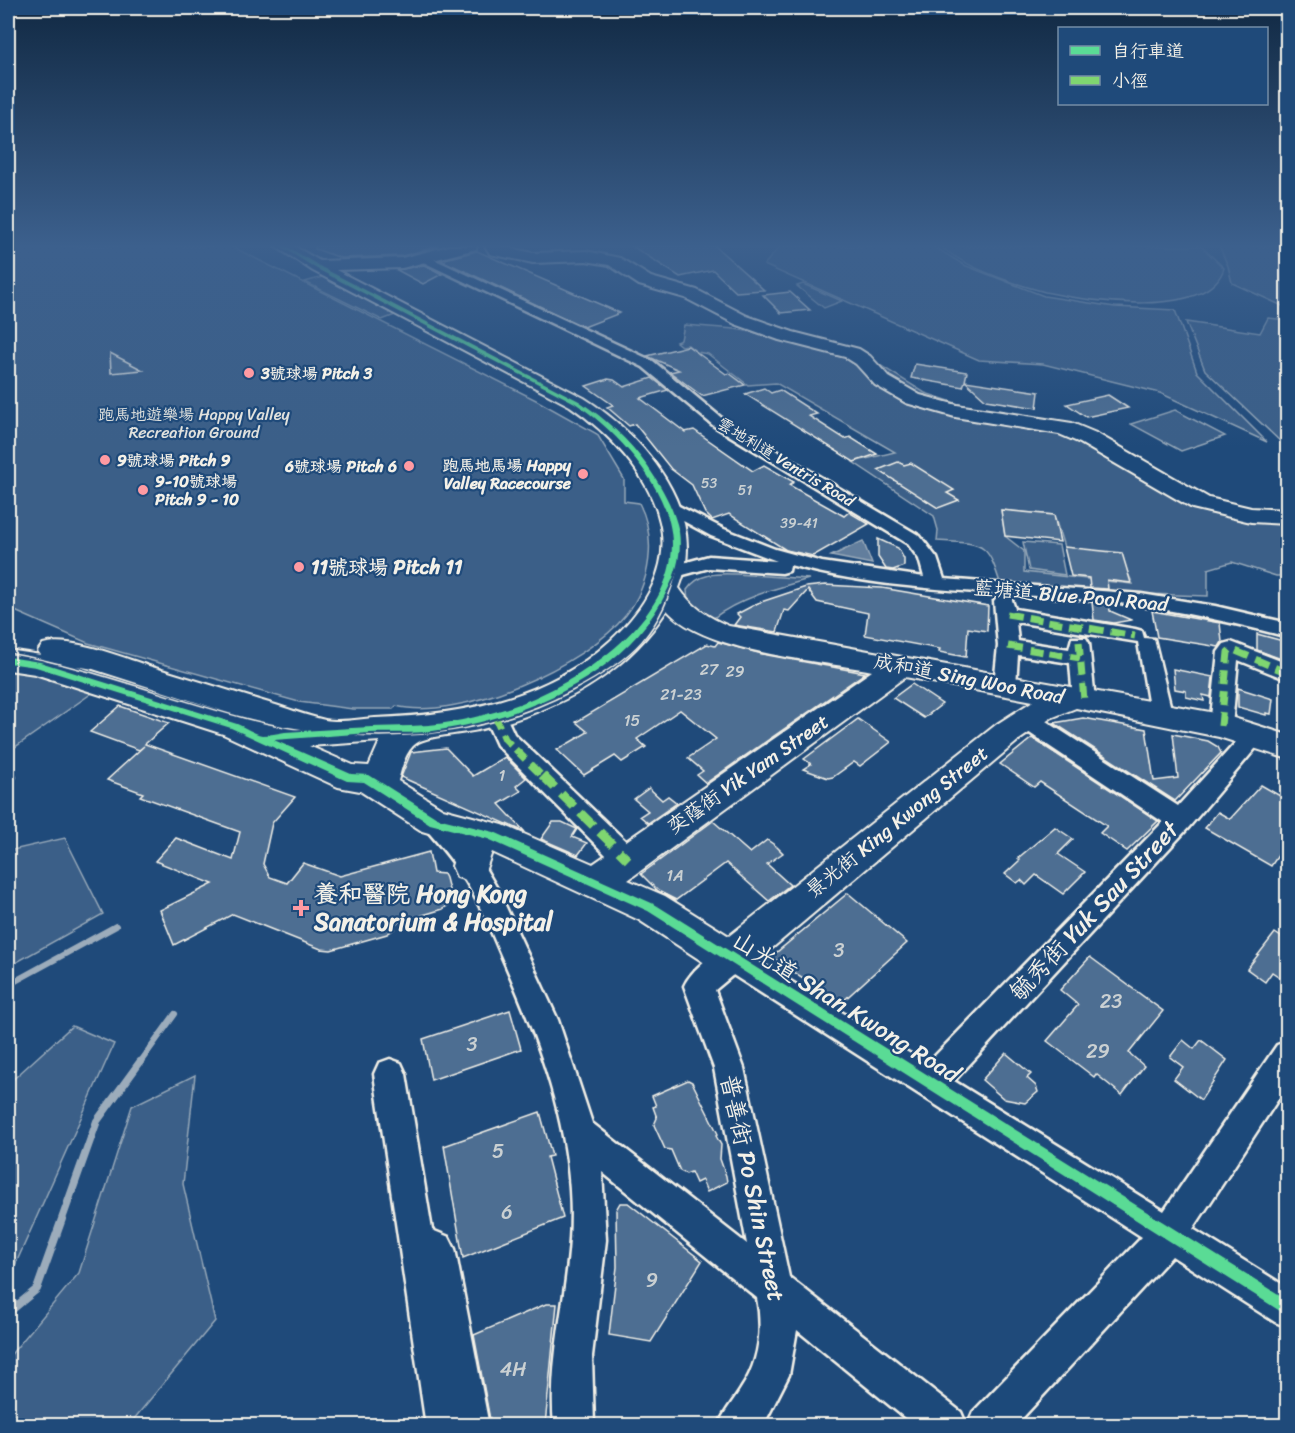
<svg xmlns="http://www.w3.org/2000/svg" width="1295" height="1433" viewBox="0 0 1295 1433" font-family="Sriracha,'LXGW WenKai TC',sans-serif">
	<rect width="100%" height="100%" fill="#1f4a7a"/>
	<filter id="ink" filterUnits="userSpaceOnUse"><feTurbulence type="fractalNoise" baseFrequency=".0167" numOctaves="2"/><feDisplacementMap in="SourceGraphic" scale="12" xChannelSelector="R" yChannelSelector="G"/><feConvolveMatrix kernelMatrix="1 2 1 2 8 2 1 2 1" color-interpolation-filters="sRGB"/></filter>
	<g filter="url(#ink)">
		<!-- green -->
		<g fill="#3a5f88" stroke="#97a8b8" stroke-width="1.5" fill-rule="evenodd">
			<path d="M8,246H231L536,400L597,434L624,479V501L639,503C657,538 651,583 626,615C586,665 459,722 396,706L393,709H353L299,702L88,643L8,608Z"/>
			<polygon points="780,246 933,246 964,265 1044,296 1115,307 1175,310 1197,372 1267,442 1160,393 1043,364 979,360 764,265"/>
			<path d="M940,246H1201L1224,268C1208,320 1086,301 1045,292C1011,283 968,269 940,246Z"/>
			<polygon points="1219,246 1287,246 1287,308 1232,283 1228,266"/>
			<polygon points="326,276 398,314 382,320 305,282"/>
			<polygon points="803,284 842,301 824,308 797,286"/>
			<polygon points="1268,318 1287,320 1287,444 1281,442 1205,370 1186,322 1260,333"/>
			<path d="M684,325L735,329L857,351L925,393L971,408L1101,440L1220,507L1287,515V576H1276L1232,562L1208,569V596L1146,594L1145,599L1002,589C987,541 986,544 937,541L938,530L934,516L853,462L895,452L776,383L748,385L708,354L697,352L688,345L681,346L676,342L681,340ZM1001,510L1054,515L1064,547L1127,571L1133,584L1024,572V551L1005,536Z"/>
			<polygon points="1175,410 1225,436 1181,451 1131,424"/>
			<polygon points="1023,542 1059,545 1065,575 1029,570"/>
			<path d="M736,574L809,579C776,588 740,598 712,619L688,600L687,590C698,573 718,573 736,574Z"/>
			<polygon points="8,668 38,675 92,693 8,752"/>
			<polygon points="65,838 103,914 8,967 8,851"/>
			<polygon points="72,1026 114,1044 8,1281 8,1084"/>
			<polygon points="195,1075 183,1184 215,1321 129,1425 8,1425 8,1358 79,1273 132,1106"/>
		</g>
		<!-- water -->
		<polygon fill="#627e9d" stroke="#9cacbb" stroke-width="1.5" points="863,541 872,564 831,556"/>
		<g fill="none" stroke-linecap="round" stroke-linejoin="round">
			<!-- stream-far1 -->
			<g stroke="#9cacbb" stroke-width="6">
				<polyline points="8,781 14,777"/>
				<polyline points="8,985 116,926"/>
				<polyline points="139,1064 175,1014"/>
			</g>
			<!-- stream -->
			<polyline stroke="#9cacbb" stroke-width="8" points="8,1313 37,1289 97,1121 140,1062"/>
		</g>
		<!-- building -->
		<g fill="#4d6e92" stroke="#f4f1e8" stroke-width="1.5">
			<polygon points="315,246 438,246 402,256 341,258 315,249"/>
			<polygon points="632,246 715,246 764,290 736,292 713,270 680,277"/>
			<polygon points="477,251 620,313 584,327 441,260"/>
			<polygon points="424,265 442,274 423,284 397,270"/>
			<polygon points="790,292 810,310 781,313 763,295"/>
			<polygon points="688,346 726,374 729,373 745,385 702,396 670,372 679,370 647,356"/>
			<polygon points="110,353 143,370 111,373"/>
			<polygon points="915,364 967,372 965,381 1039,392 1037,408 986,400 965,381 963,387 911,378"/>
			<polygon points="652,378 668,390 640,398 685,432 694,430 753,471 764,465 794,482 789,485 844,516 849,512 869,524 813,556 786,550 729,514 712,520 705,513 692,485 671,469 635,424 629,426 607,407 613,405 586,386 608,379 614,380 624,387"/>
			<polygon points="764,388 771,393 780,390 817,414 809,416 845,439 850,437 877,454 854,462 745,394"/>
			<polygon points="1108,395 1128,408 1086,417 1067,404"/>
			<polygon points="898,462 904,465 911,463 954,490 947,493 959,500 938,508 878,470"/>
			<polygon points="1001,510 1054,515 1060,542 1005,536"/>
			<polygon points="878,539 898,548 904,559 904,566 893,570 886,569 878,557"/>
			<polygon points="1064,547 1122,553 1131,583 1107,580 1108,589 1090,588 1089,578 1071,576"/>
			<polygon points="825,585 882,588 988,606 987,631 968,628 966,657 939,652 940,649 865,635 868,613 817,602 808,590 789,611 784,610 777,632 734,625 740,617 737,614 758,603 806,587"/>
			<polygon points="1092,602 1109,604 1110,611 1131,620 1114,623 1094,620"/>
			<polygon points="1152,611 1220,623 1222,642 1219,647 1157,637"/>
			<polygon points="1257,634 1287,642 1287,661 1257,650"/>
			<polygon points="718,642 762,654 865,673 706,783 697,775 703,771 688,758 716,739 680,710 637,739 646,747 622,762 615,756 584,775 557,750 588,732 576,722 707,644 715,646"/>
			<polygon points="1173,669 1213,677 1211,697 1203,695 1204,701 1186,697 1186,691 1175,689"/>
			<polygon points="912,684 942,704 924,718 893,698"/>
			<polygon points="1238,688 1273,699 1271,714 1266,713 1266,715 1238,707"/>
			<polygon points="120,706 169,723 145,744 295,797 272,823 263,864 270,877 287,883 303,863 340,876 429,852 433,873 444,874 446,878 452,902 443,909 396,923 394,929 387,934 331,950 321,949 233,914 174,945 160,910 213,884 155,861 176,838 233,860 240,832 140,796 143,793 107,780 144,746 139,750 90,732"/>
			<polygon points="1083,718 1146,729 1154,781 1178,778 1173,734 1208,741 1218,747 1221,753 1175,801 1054,723"/>
			<polygon points="858,719 891,742 860,766 854,762 833,777 828,778 803,769 811,764 804,759"/>
			<polygon points="1032,738 1158,821 1127,851 1100,833 1107,826 1040,782 1034,787 1000,764"/>
			<polygon points="446,748 473,776 505,757 526,778 516,786 521,791 499,804 525,832 401,777 411,752"/>
			<polygon points="1261,785 1287,800 1287,842 1271,866 1205,828 1218,812 1230,819"/>
			<polygon points="649,788 662,800 668,796 677,803 648,823 640,816 648,811 634,799"/>
			<polygon points="713,821 750,853 767,840 776,846 783,853 767,864 790,885 769,901 726,863 676,900 658,891 641,874"/>
			<polygon points="553,822 562,822 577,829 572,837 587,843 578,855 541,839"/>
			<polygon points="1055,827 1073,839 1058,854 1085,872 1063,894 1036,875 1026,885 1021,880 1017,883 1005,874 1020,860 1018,858"/>
			<polygon points="848,893 907,943 841,1003 771,957"/>
			<polygon points="1275,933 1287,941 1287,982 1272,972 1265,982 1247,969"/>
			<polygon points="1090,957 1163,1011 1129,1053 1144,1066 1122,1095 1096,1074 1094,1077 1047,1041 1078,1005 1060,990"/>
			<polygon points="510,1010 521,1049 431,1080 423,1039"/>
			<polygon points="1183,1040 1194,1049 1201,1040 1227,1060 1201,1100 1174,1079 1183,1067 1170,1057"/>
			<polygon points="1006,1053 1031,1074 1027,1078 1036,1086 1038,1092 1025,1103 1004,1099 982,1080"/>
			<polygon points="688,1080 692,1082 718,1134 716,1136 721,1145 720,1159 726,1176 727,1182 707,1192 702,1180 696,1183 691,1172 686,1174 680,1171 671,1150 665,1149 654,1125 657,1118 653,1107 656,1106 652,1096"/>
			<polygon points="540,1112 552,1156 547,1157 563,1218 463,1258 444,1146"/>
			<polygon points="620,1203 628,1203 702,1261 651,1342 609,1335 617,1267 616,1210"/>
			<polygon points="546,1304 557,1304 545,1425 491,1425 474,1335"/>
		</g>
		<g fill="none" stroke-linecap="round" stroke-linejoin="round">
			<!-- street casing -->
			<g stroke="#f4f1e8" stroke-width="5">
				<g id="street">
					<path d="M421,257H429L653,361L724,420L920,536L937,558L944,579L1141,594L1215,606L1288,623V637C1223,620 1158,606 1091,600C990,591 889,592 790,565L789,571L782,573L709,568L672,578L665,576L662,572L665,568L709,556L777,561L711,536L661,509L658,505L661,501L667,500L724,529L775,549L822,562L924,577L919,559L908,544L714,426L643,367L421,261Z"/>
					<polygon points="1004,595 1011,597 1015,609 1135,629 1142,631 1144,638 1154,639 1172,713 1169,719 1161,721 1153,719 1150,713 1138,642 1016,622 1018,641 1069,649 1072,638 1086,638 1089,643 1095,700 1092,706 1084,708 1076,706 1073,700 1070,663 1018,655 1016,685 1013,690 1005,693 997,690 994,685 998,646 994,601 997,597"/>
					<polygon points="1231,642 1288,664 1288,680 1238,660 1232,726 1229,732 1221,734 1213,732 1210,726 1218,652 1224,644"/>
					<polygon points="494,706 502,708 514,734 637,852 641,860 637,868 628,871 619,868 497,745 483,714 486,708"/>
					<path d="M1027,712L1035,714L1178,806L1247,730L1255,728L1263,730L1266,736L1189,827L954,1081L1164,1211L1277,1045L1288,1041V1084L1193,1229L1288,1288V1327L1275,1322L1172,1256L1015,1426H967L973,1412L1142,1237L733,975L715,990L744,1068L789,1277L961,1412L967,1426H915L797,1330L789,1375L763,1426H718C724,1412 733,1402 741,1389C759,1362 763,1330 757,1298L602,1172L606,1240L592,1356L594,1426H554C548,1362 566,1303 570,1240C577,1144 543,1051 505,964C492,934 480,903 462,875C451,858 438,843 425,828L421,821L425,814L434,811L443,814L476,853L498,890L558,1020L592,1123L747,1244L714,1068L684,986C692,969 714,952 731,945L927,1064L1163,822L1019,726L1016,720L1019,714Z"/>
					<polygon points="390,1059 401,1063 406,1074 432,1230 449,1237 455,1249 489,1426 426,1426 374,1074 379,1063"/>
				</g>
			</g>
			<!-- secondary casing -->
			<g stroke="#f4f1e8" stroke-width="4">
				<g id="secondary">
					<path d="M275,246H294L320,261L402,258L449,246H477L476,249L402,268L336,270L584,398C644,436 710,513 679,588C691,606 709,618 729,626L1221,714L1288,735V759L1219,737L1076,708L1051,718L1019,740L745,971L731,976L717,971L639,920L492,852L483,877L470,881L457,877L452,866L460,842L422,831L360,791L338,787L223,734L35,674L8,670V650L41,655L38,651L43,644C71,636 123,658 152,667C191,679 230,691 269,703C287,708 306,716 325,720C340,723 360,719 375,718C460,715 545,700 610,641C644,610 671,568 660,522C649,474 609,433 570,406L313,271ZM667,610C704,652 815,660 872,671L593,864L503,825L443,809L398,781C402,767 406,745 423,740C441,734 463,734 482,729C557,711 624,676 667,610ZM76,666L93,669L224,711ZM905,677L1033,701L997,724L729,936L665,896L628,880ZM380,741L369,766L353,765L309,746Z"/>
					<polygon points="485,246 501,246 533,253 586,251 620,258 651,277 697,290 747,316 793,332 859,349 870,356 889,377 920,395 957,405 1072,423 1096,433 1209,498 1251,508 1288,510 1288,524 1251,522 1192,508 1080,443 1059,434 955,417 906,403 875,385 856,364 845,357 779,340 735,324 685,298 639,285 609,265 586,261 533,263 490,254"/>
				</g>
			</g>
			<!-- street -->
			<use href="#street" fill="#1f4a7a" fill-rule="evenodd"/>
			<!-- secondary -->
			<use href="#secondary" fill="#1f4a7a" fill-rule="evenodd"/>
			<!-- tram -->
			<path stroke="#f4f1e8" stroke-width="1.5" d="M8,653C89,667 165,697 244,718C352,746 472,744 572,691C632,660 663,632 678,564C691,503 625,432 577,402L282,246"/>
			<!-- quiet-far1 -->
			<g stroke="#7fd670" stroke-width="7" stroke-dasharray="14 7" stroke-linecap="butt">
				<polyline points="1007,614 1135,636"/>
				<polyline points="1079,642 1084,700"/>
				<polyline points="1008,646 1080,658"/>
				<polyline points="494,714 505,739 543,777"/>
				<polyline points="1221,726 1228,652 1231,649 1288,673"/>
			</g>
			<!-- quiet -->
			<polyline stroke="#7fd670" stroke-width="9" stroke-dasharray="18 9" stroke-linecap="butt" points="542,775 628,860"/>
			<!-- cycleway casing -->
			<g stroke="#1f4a7a" stroke-width="4">
				<path id="cycleway" d="M280,246H286L321,267L579,401C606,419 629,440 648,467C661,486 674,508 679,532C682,551 677,572 668,589C636,658 565,698 495,718C475,724 453,728 433,731C412,734 390,732 369,733C337,735 305,738 274,740L351,774L369,775L437,818L494,832L656,905L1288,1300V1316L648,911L488,839L430,824L364,782L347,781L231,728L36,667L8,663V657L40,662L237,724C244,727 255,734 262,735C269,735 278,733 285,732C307,731 330,729 352,728C378,726 404,727 429,725C460,722 492,714 522,703C585,678 672,620 672,544C672,490 617,431 575,403L317,269Z"/>
			</g>
			<!-- cycleway -->
			<use href="#cycleway" fill="#5adb95" fill-rule="evenodd"/>
		</g>
	</g>
	<!-- sky -->
	<linearGradient id="sky" x2="0" y2="1"><stop stop-color="#112943"/><stop offset="0.55" stop-color="#3c608d"/><stop offset="1" stop-color="#3c608d" stop-opacity="0"/></linearGradient>
	<rect width="1295" height="447" fill="url(#sky)"/>
	<!-- markers -->
	<g fill="#ff9aa2" stroke="#1f4a7a" stroke-width="2">
		<circle cx="249" cy="373" r="6"/>
		<circle cx="105" cy="460" r="6"/>
		<circle cx="409" cy="466" r="6"/>
		<circle cx="583" cy="474" r="6"/>
		<circle cx="143" cy="490" r="6"/>
		<circle cx="299" cy="567" r="6"/>
		<path d="M298 899h6v6h6v6h-6v6h-6v-6h-6v-6h6z"/>
	</g>
	<g text-anchor="middle" dominant-baseline="central" stroke-width="4.5" stroke-linejoin="round" paint-order="stroke">
		<!-- far-number labels -->
		<g font-size="14" fill="#cad0d2">
			<text x="709" y="483">53</text>
			<text x="745" y="490">51</text>
			<text x="799" y="523">39-41</text>
		</g>
		<!-- far-poi labels -->
		<g font-size="16" font-weight="bold" fill="#f4f1e8" stroke="#1f4a7a" text-anchor="start">
			<text x="261" y="373">3號球場 Pitch 3</text>
			<text x="117" y="460">9號球場 Pitch 9</text>
			<text x="571" y="465" text-anchor="end">跑馬地馬場 Happy<tspan x="571" dy="18">Valley Racecourse</tspan></text>
			<text x="397" y="466" text-anchor="end">6號球場 Pitch 6</text>
			<text x="155" y="481">9-10號球場<tspan x="155" dy="18">Pitch 9 - 10</tspan></text>
		</g>
		<!-- far-park labels -->
		<g font-size="16" fill="#e1e2de" stroke="#1f4a7a">
			<text x="194" y="414">跑馬地遊樂場 Happy Valley<tspan x="194" dy="18">Recreation Ground</tspan></text>
		</g>
		<!-- far-street labels -->
		<g font-size="16" fill="#f4f1e8" stroke="#1f4a7a">
			<text transform="translate(786 462) rotate(31)">雲地利道 Ventris Road</text>
		</g>
		<!-- number labels -->
		<g font-size="16" fill="#cad0d2">
			<text x="709" y="669">27</text>
			<text x="735" y="671">29</text>
			<text x="681" y="694">21-23</text>
			<text x="632" y="720">15</text>
			<text x="502" y="775">1</text>
			<text x="675" y="875">1A</text>
		</g>
		<!-- poi labels -->
		<g font-size="20" font-weight="bold" fill="#f4f1e8" stroke="#1f4a7a" text-anchor="start">
			<text x="311" y="567">11號球場 Pitch 11</text>
		</g>
		<!-- street labels -->
		<g font-size="20" fill="#f4f1e8" stroke="#1f4a7a">
			<text transform="translate(1071 596) rotate(5)">藍塘道 Blue Pool Road</text>
			<text transform="translate(969 679) rotate(11)">成和道 Sing Woo Road</text>
			<text transform="translate(748 774) rotate(-35)">奕蔭街 Yik Yam Street</text>
			<text transform="translate(897 822) rotate(-39)">景光街 King Kwong Street</text>
		</g>
		<!-- near-number labels -->
		<g font-size="20" fill="#cad0d2">
			<text x="839" y="950">3</text>
			<text x="1111" y="1001">23</text>
			<text x="472" y="1044">3</text>
			<text x="1098" y="1051">29</text>
			<text x="498" y="1151">5</text>
			<text x="507" y="1212">6</text>
			<text x="652" y="1280">9</text>
			<text x="513" y="1369">4H</text>
		</g>
		<!-- near-poi labels -->
		<g font-size="24" font-weight="bold" fill="#f4f1e8" stroke="#1f4a7a" text-anchor="start">
			<text x="314" y="894">養和醫院 Hong Kong<tspan x="314" dy="28">Sanatorium &amp; Hospital</tspan></text>
		</g>
		<!-- near-street labels -->
		<g font-size="24" fill="#f4f1e8" stroke="#1f4a7a">
			<text transform="translate(1094 911) rotate(-47)">毓秀街 Yuk Sau Street</text>
			<text transform="translate(846 1007) rotate(32)">山光道 Shan Kwong Road</text>
			<text transform="translate(753 1188) rotate(78)">普善街 Po Shin Street</text>
		</g>
	</g>
	<!-- margin -->
	<rect width="1295" height="1433" fill="none" stroke="#1f4a7a" stroke-width="30"/>
	<rect x="15" y="15" width="1265" height="1403" fill="none" stroke="#f4f1e8" stroke-width="2" filter="url(#ink)"/>
	<!-- legend -->
	<rect x="1058" y="27" width="210" height="78" fill="#1f4a7a" stroke="#748da6" stroke-width="1.5"/>
	<rect x="1070" y="46" width="30" height="9" fill="#5adb95" stroke="#748da6" stroke-width="1.5"/>
	<text x="1112" y="57" font-size="18" fill="#f4f1e8">自行車道</text>
	<rect x="1070" y="76" width="30" height="9" fill="#7fd670" stroke="#748da6" stroke-width="1.5"/>
	<text x="1112" y="87" font-size="18" fill="#f4f1e8">小徑</text>
</svg>
